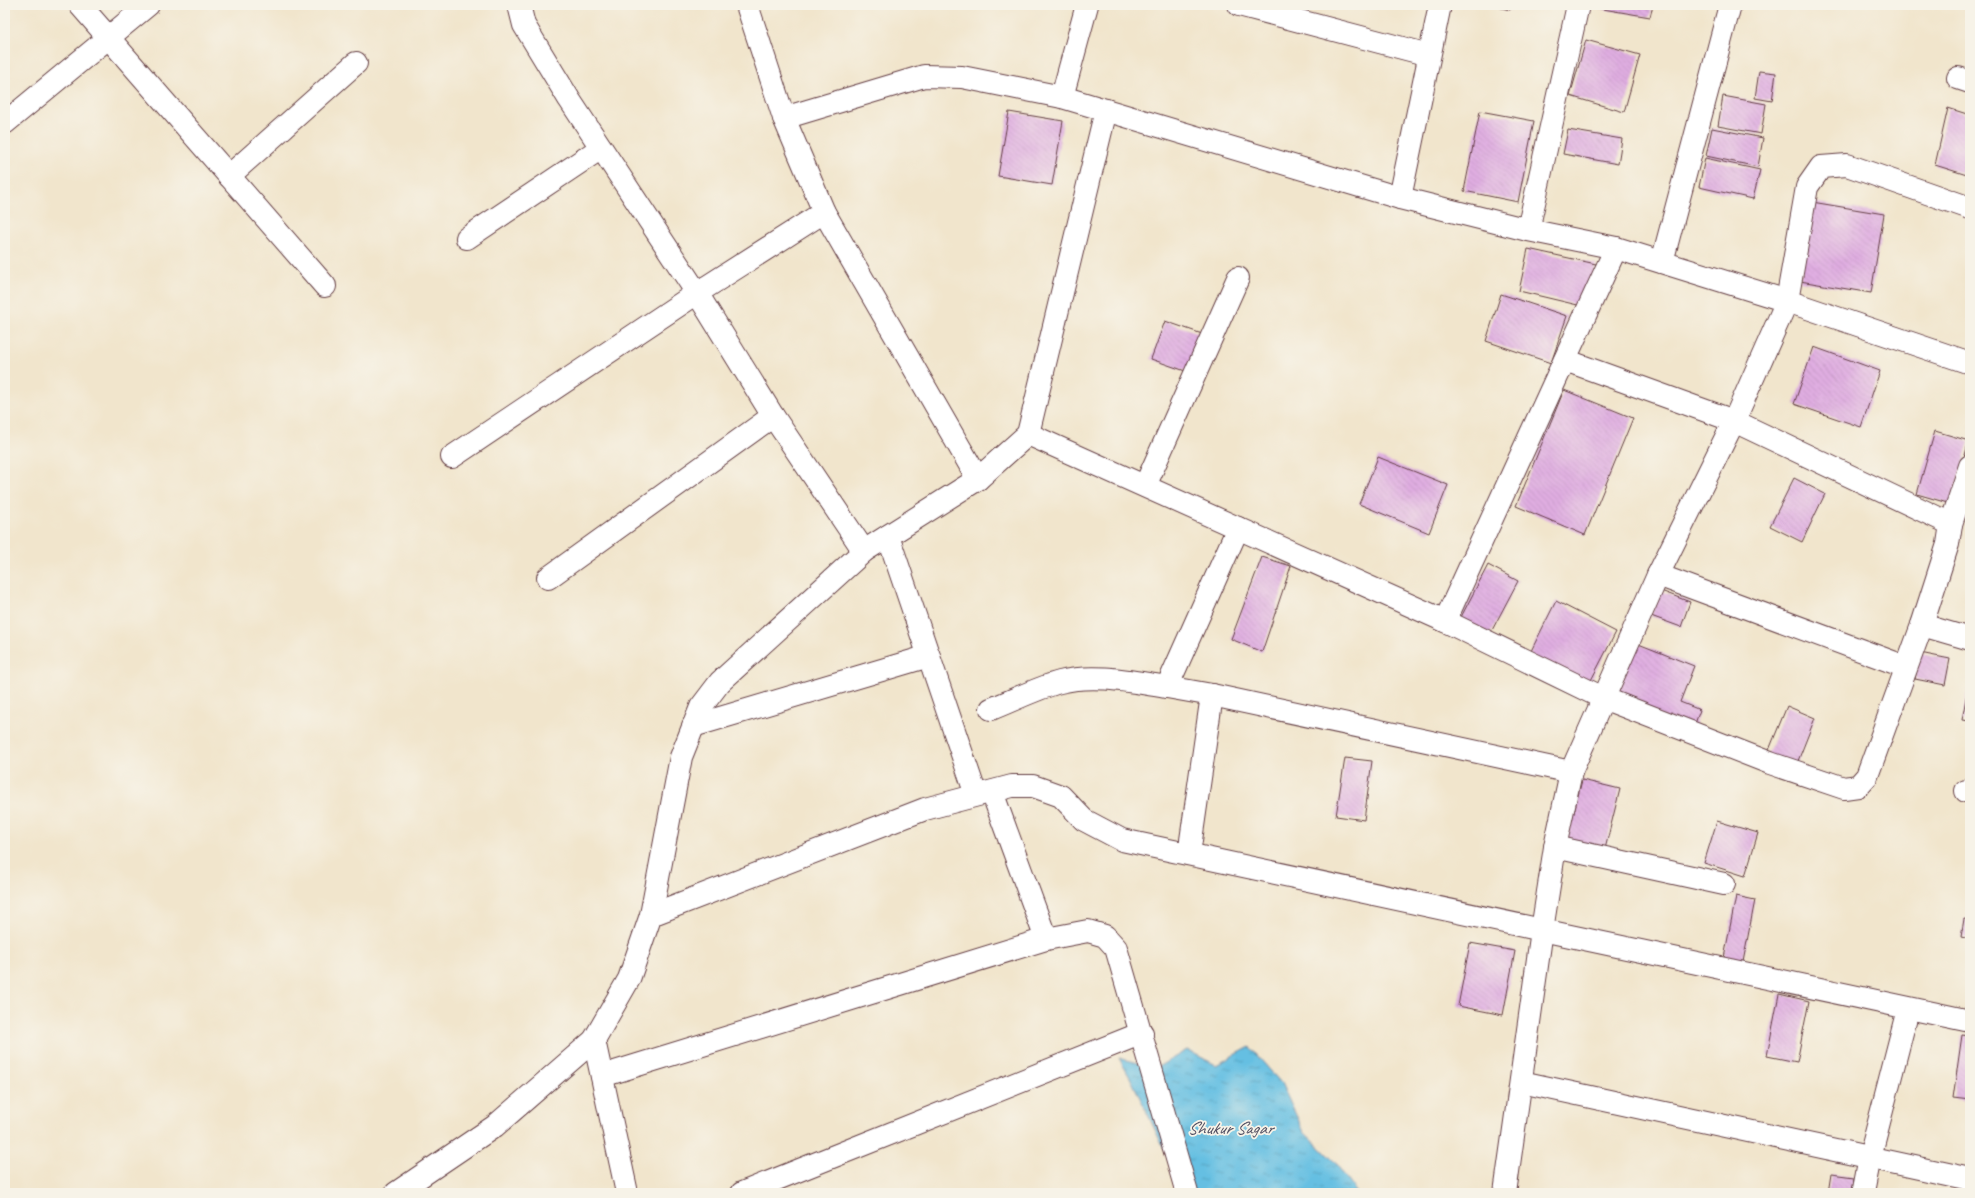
<svg xmlns="http://www.w3.org/2000/svg" width="1975" height="1198" viewBox="0 0 1975 1198" font-family="Caveat,sans-serif">
	<style>
		.water { fill: url(#water-ripples); stroke: #586f86 }
		.building { fill: url(#building-back-hatch) }
		.lines { fill: none; stroke-linecap: round; stroke-linejoin: round }
		.minor-casing { stroke: #633d43; stroke-width: 24 }
		.minor { stroke: #fff; stroke-width: 22 }
		.labels { text-anchor: middle; stroke-width: 3.5; stroke-linejoin: round; paint-order: stroke }
		.water-label { font-size: 18px; font-style: italic; fill: #524f62; stroke: #f7f3e8 }
	</style>
	<defs>
		<pattern id="water-ripples" width="26" height="14" patternUnits="userSpaceOnUse"><rect width="26" height="14" fill="#65bfe2"/><path d="M2 4q2-2 4 0t4 0M15 11q2-2 4 0t4 0" fill="none" stroke="#559bb7"/></pattern>
		<pattern id="building-back-hatch" width="6" height="6" patternUnits="userSpaceOnUse"><rect width="6" height="6" fill="#dfade1"/><path d="M-1 5l2 2M0 0l6 6M5-1l2 2" fill="none" stroke="#c194c1"/></pattern>
	</defs>
	<rect width="100%" height="100%" fill="#f7f3e8"/>
	<filter id="ink" filterUnits="userSpaceOnUse"><feTurbulence type="fractalNoise" baseFrequency=".025" numOctaves="2"/><feDisplacementMap in="SourceGraphic" scale="8" xChannelSelector="R" yChannelSelector="G"/><feConvolveMatrix kernelMatrix="1 2 1 2 8 2 1 2 1" color-interpolation-filters="sRGB"/></filter>
	<filter id="wash" filterUnits="userSpaceOnUse"><feTurbulence type="fractalNoise" baseFrequency=".012" numOctaves="4" result="noise"/><feDisplacementMap in="SourceGraphic" scale="16" xChannelSelector="R" yChannelSelector="G"/><feGaussianBlur stdDeviation="0.9" result="paint"/><feColorMatrix in="noise" values="0 0 0 0 0 0 0 0 0 0 0 0 0 0 0 0 0 1.4 0 .05"/><feComposite in="paint" operator="in"/></filter>
	<g filter="url(#wash)">
		<rect width="100%" height="100%" fill="#f1e5cc"/>
		<!-- water -->
		<path class="water" d="M1250 1047 1281 1083 1304 1132 1334 1161 1357 1193H1185L1132 1081 1119 1058 1156 1068 1187 1050 1216 1065Z"/>
		<g id="blocks">
			<!-- building -->
			<g class="building">
				<path d="M1490 5H1511L1510 10Z"/>
				<path d="M1598 5H1653L1650 17 1597 8Z"/>
				<path d="M1586 40 1640 55 1624 112 1570 96Z"/>
				<path d="M1759 71 1776 73 1772 101 1755 98Z"/>
				<path d="M1723 96 1766 104 1761 134 1718 126Z"/>
				<path d="M1948 108 1970 115V176L1935 165Z"/>
				<path d="M1480 111 1534 121 1518 202 1464 191Z"/>
				<path d="M1009 112 1063 121 1052 185 998 176Z"/>
				<path d="M1712 128 1763 138 1758 167 1706 156Z"/>
				<path d="M1568 130 1622 139 1618 164 1563 154Z"/>
				<path d="M1705 158 1760 170 1753 199 1699 187Z"/>
				<path d="M1812 202 1884 214 1871 293 1800 281Z"/>
				<path d="M1528 249 1596 264 1586 307 1519 291Z"/>
				<path d="M1501 294 1567 316 1551 363 1486 341Z"/>
				<path d="M1165 321 1205 335 1191 373 1151 359Z"/>
				<path d="M1814 347 1880 371 1861 427 1794 404Z"/>
				<path d="M1564 390 1633 418 1585 535 1516 506Z"/>
				<path d="M1935 431 1969 441 1951 504 1917 494Z"/>
				<path d="M1378 457 1448 485 1429 533 1359 504Z"/>
				<path d="M1794 478 1825 494 1802 542 1770 526Z"/>
				<path d="M1262 557 1291 566 1262 652 1231 639Z"/>
				<path d="M1488 565 1518 581 1490 634 1460 619Z"/>
				<path d="M1661 591 1690 602 1681 627 1651 616Z"/>
				<path d="M1556 601 1616 632 1588 686 1529 655Z"/>
				<path d="M1636 643 1694 666 1680 702 1700 710 1693 729 1615 699Z"/>
				<path d="M1920 653 1950 659 1945 685 1915 679Z"/>
				<path d="M1969 682H1970V721L1962 720Z"/>
				<path d="M1787 706 1815 718 1796 766 1767 755Z"/>
				<path d="M1345 758 1372 761 1364 820 1336 816Z"/>
				<path d="M1582 780 1620 789 1605 849 1567 840Z"/>
				<path d="M1717 821 1758 833 1745 876 1704 863Z"/>
				<path d="M1736 896 1755 900 1743 962 1724 958Z"/>
				<path d="M1964 919 1970 920V939L1961 937Z"/>
				<path d="M1470 943 1515 951 1503 1015 1458 1006Z"/>
				<path d="M1779 994 1809 1001 1797 1062 1767 1056Z"/>
				<path d="M1962 1035 1970 1036V1100L1953 1098Z"/>
				<path d="M1831 1174 1854 1177 1852 1193H1828Z"/>
			</g>
		</g>
	</g>
	<g filter="url(#ink)">
		<use href="#blocks" fill-opacity="0" stroke="#633d43" stroke-width="1"/>
		<g class="lines">
			<!-- minor casing -->
			<g class="minor-casing">
				<g id="minor">
					<path d="M80 5 325 286"/>
					<path d="M519 5 524 25 569 99 697 293 773 416 864 551"/>
					<path d="M747 5 784 118 824 212 978 479"/>
					<path d="M1239 5 1429 55"/>
					<path d="M1958 78 1970 82"/>
					<path d="M1062 97 1087 5"/>
					<path d="M784 118 924 76 962 77 1062 97 1400 198 1528 230 1616 248 1787 301 1970 363"/>
					<path d="M5 123 148 5"/>
					<path d="M229 176 356 63"/>
					<path d="M1400 198 1440 5"/>
					<path d="M1970 208 1847 165 1821 167 1807 187 1787 301 1734 421 1658 575 1571 772 1555 847 1542 930 1970 1021"/>
					<path d="M1528 230 1578 5"/>
					<path d="M467 238 601 148"/>
					<path d="M1662 262 1730 5"/>
					<path d="M1565 360 1734 421 1951 524 1948 544 1922 625"/>
					<path d="M1028 434 1106 110"/>
					<path d="M452 457 697 293 824 212"/>
					<path d="M1145 486 1238 278"/>
					<path d="M1951 524 1970 466"/>
					<path d="M1238 528 1167 687 1212 695 1571 772"/>
					<path d="M888 536 976 795"/>
					<path d="M1658 575 1906 667"/>
					<path d="M548 578 773 416"/>
					<path d="M1445 621 1616 248"/>
					<path d="M991 709C1014 700 1037 688 1060 682 1095 673 1133 682 1167 687"/>
					<path d="M693 726 929 656"/>
					<path d="M1966 791 1970 792"/>
					<path d="M992 792 1046 939 1088 931 1105 936 1116 948 1187 1193"/>
					<path d="M1555 847 1724 884"/>
					<path d="M1189 854 1212 695"/>
					<path d="M651 915 925 809 1012 786H1033L1061 796 1084 820 1122 840 1542 930 1505 1193"/>
					<path d="M594 1040 627 1193"/>
					<path d="M602 1076 1046 939"/>
					<path d="M1521 1082 1970 1179"/>
					<path d="M396 1193 495 1126 594 1040 629 979 651 915 681 757 701 707 720 682 864 551 978 479 1028 434 1445 621 1603 698 1770 763 1844 788 1858 786 1867 776 1922 625 1970 639"/>
					<path d="M742 1193 1142 1033"/>
					<path d="M1863 1193 1870 1157 1908 1009"/>
				</g>
			</g>
			<!-- minor -->
			<use href="#minor" class="minor"/>
		</g>
	</g>
	<g class="labels">
		<!-- water labels -->
		<g class="water-label">
			<text x="1230" y="1134">Shukur Sagar</text>
		</g>
	</g>
	<!-- margin -->
	<rect width="1975" height="1198" fill="none" stroke="#f7f3e8" stroke-width="20"/>
</svg>
